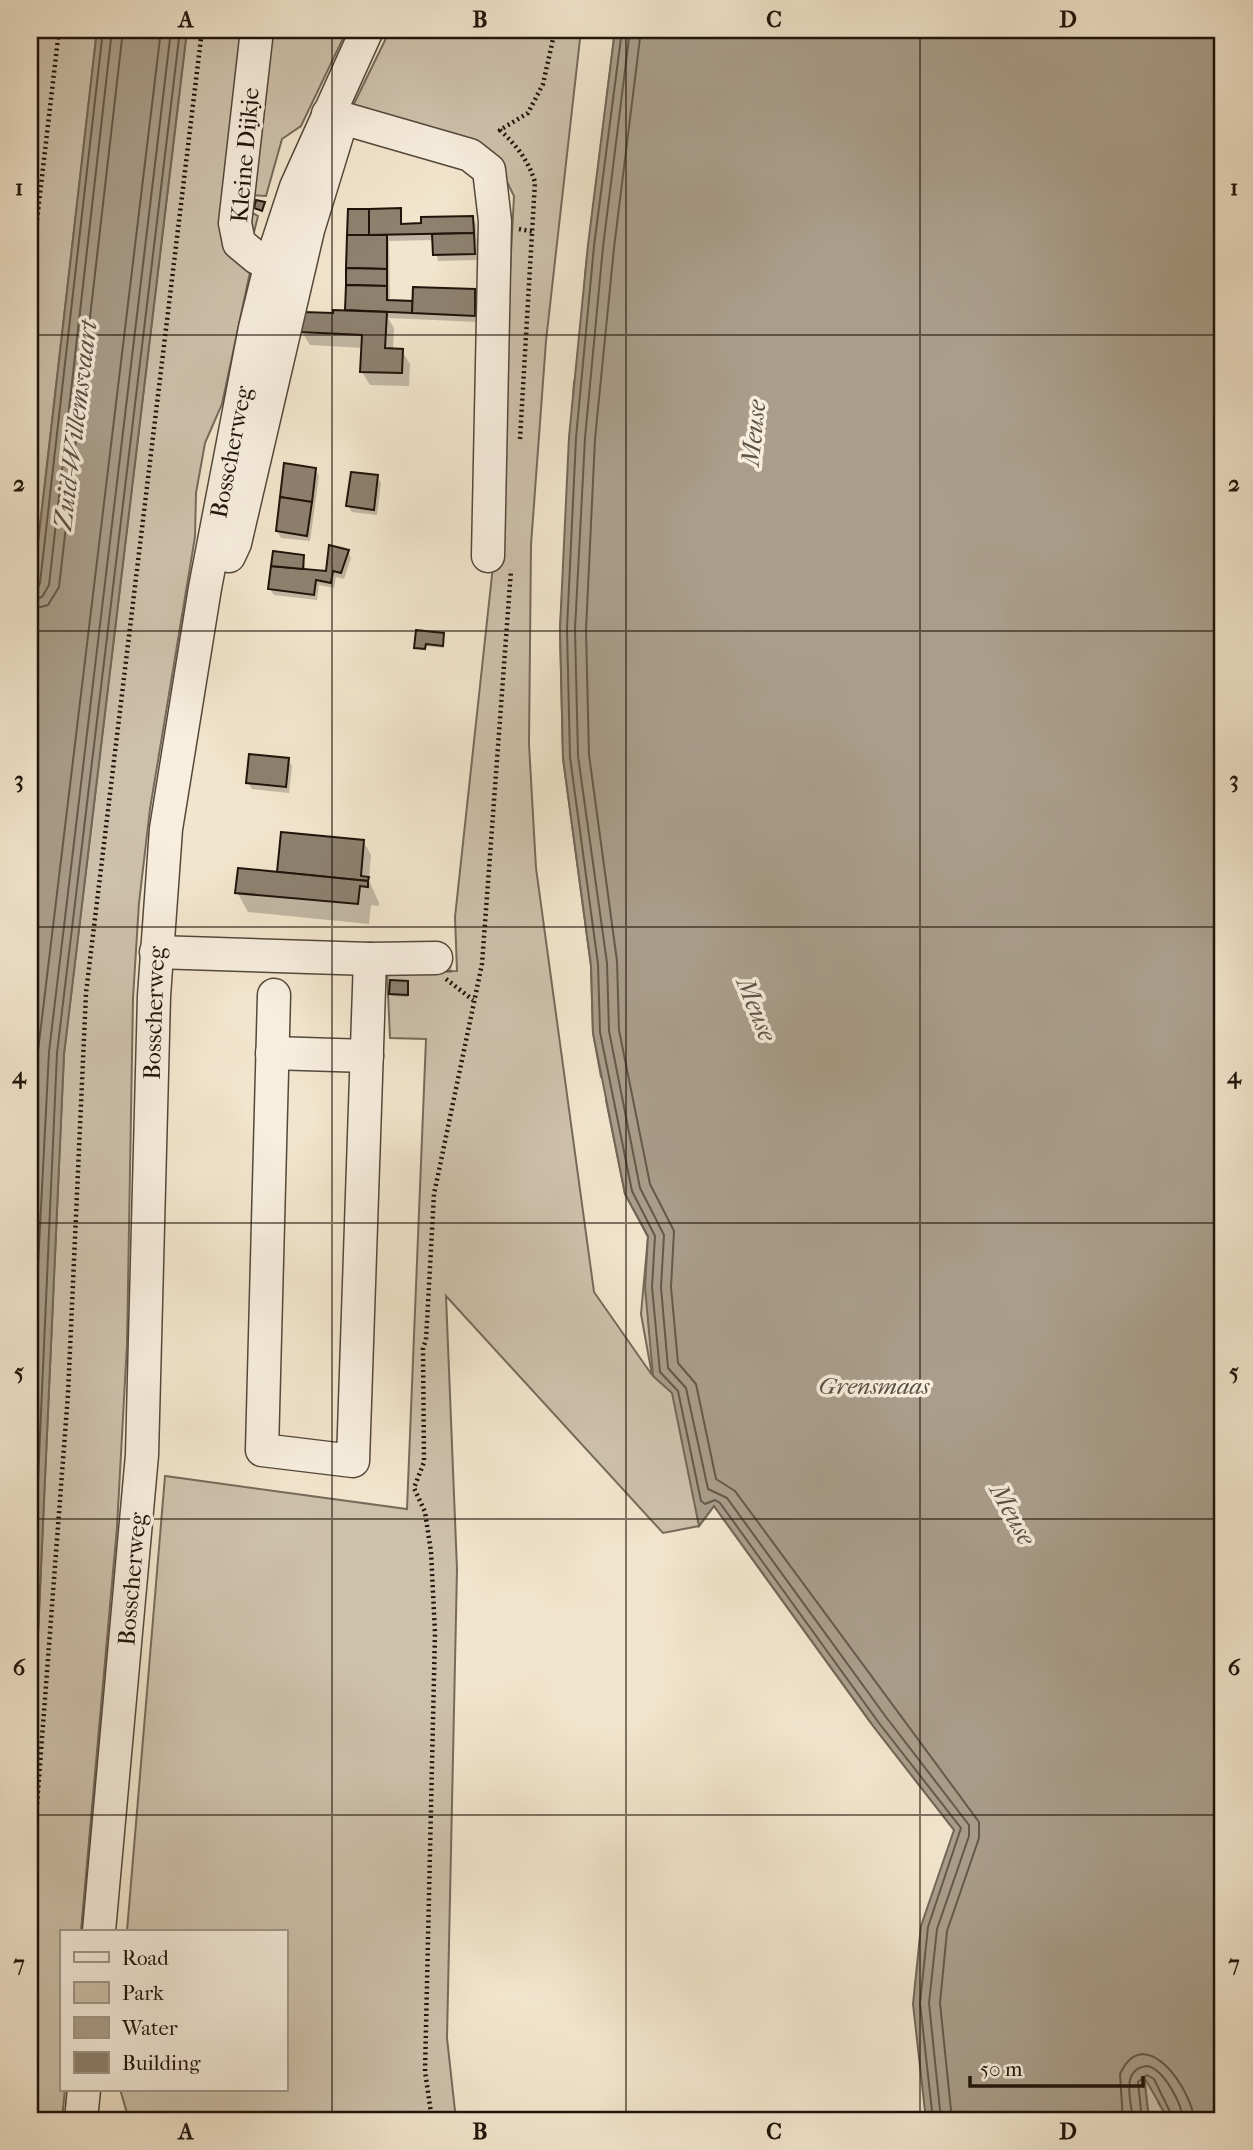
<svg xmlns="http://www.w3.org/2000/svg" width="1253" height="2150" viewBox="0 0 1253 2150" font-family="'IM FELL French Canon',serif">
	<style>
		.green { fill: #cec1ac; stroke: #766a5b; stroke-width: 2 }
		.water { fill: #aa9e8b; stroke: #726757; stroke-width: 2 }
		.shadow { fill: #0003 }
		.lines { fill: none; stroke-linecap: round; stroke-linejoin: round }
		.shore { stroke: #64594a; stroke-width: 2 }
		.building { fill: #8d816f; stroke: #1f140a; stroke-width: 2 }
		.minor-casing { stroke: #54483b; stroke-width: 35 }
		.path { stroke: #1f140a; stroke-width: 4.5; stroke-dasharray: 2 3.5; stroke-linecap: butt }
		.minor { stroke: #f7eede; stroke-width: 32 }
		.grid { fill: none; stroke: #1f140a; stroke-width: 2; stroke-opacity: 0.55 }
		.labels { text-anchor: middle; stroke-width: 7; stroke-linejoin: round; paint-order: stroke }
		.street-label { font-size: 24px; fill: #1f140a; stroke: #f7eede }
		.park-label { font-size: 24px; font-style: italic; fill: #5c5143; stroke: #f7eede }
		.water-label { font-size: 26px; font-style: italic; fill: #5e5244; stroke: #f7eede }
		.neatline { fill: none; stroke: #1f140a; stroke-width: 2.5 }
		.grid-label { font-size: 23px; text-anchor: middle; font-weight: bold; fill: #1f140a }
	</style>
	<rect width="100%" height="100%" fill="#f2e5cd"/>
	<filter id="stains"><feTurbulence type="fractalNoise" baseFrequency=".00286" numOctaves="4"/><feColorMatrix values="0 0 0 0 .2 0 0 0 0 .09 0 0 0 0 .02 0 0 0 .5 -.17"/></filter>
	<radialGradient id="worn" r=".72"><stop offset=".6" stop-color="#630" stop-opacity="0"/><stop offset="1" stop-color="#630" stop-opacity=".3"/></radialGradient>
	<!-- green -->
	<g class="green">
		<path d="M30 30H97L30 613Z"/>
		<path d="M187 30H254L229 218 252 263 222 404 205 443 196 493 195 537 150 809 139 903 133 998 127 1344 117 1527 81 1931H61V2089H65L62 2120H30V1739L37 1657 64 1054Z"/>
		<path d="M262 30H347L301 126 282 139 266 196 252 195 249 211 258 216 250 248 239 214Z"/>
		<path d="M390 30H581L546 341 531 545 529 744 536 868 594 1292 652 1375 641 1314 648 1237 625 1194 606 1100 611 1099 607 1078 601 1077 593 1033 591 966 563 758 560 630 574 382H577L586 266 615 30 1223 2120 1159 2104 1169 2120H1149L1144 2074 870 1722 714 1506 699 1526 663 1533 446 1296 457 1569 447 2038 456 2120H129L120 2089H285V1931H127L165 1476 407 1509 426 1039 390 1038 387 972 457 971 455 917 496 538 514 196 495 158 350 112Z"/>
	</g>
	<!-- water -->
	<g class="water">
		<path d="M97 30H187L64 1054 37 1657 30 1739V613Z"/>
		<path d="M615 30H1223V2120H1169L1144 2077 1149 2120H926L913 2004 921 1926 954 1830 874 1727 714 1506 699 1526 672 1393 653 1376 645 1287 648 1236 625 1194 593 1033 591 965 563 758 560 629 569 437 588 245Z"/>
	</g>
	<!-- shadow -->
	<g class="shadow">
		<path d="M400 210 403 226 472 217 476 224 478 260 438 261 434 240 389 241 390 302H414L474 290 478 297V322L388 318 394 328 393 350 402 351 410 364 409 386 370 385 362 372 363 348 310 345 302 332 350 314 349 211Z"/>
		<path d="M315 469 319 476 310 541 281 538 277 531Z"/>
		<path d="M377 477 381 483 377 515 352 512 348 506Z"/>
		<path d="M348 551 351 558 344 579 336 577 334 588 319 585 317 600 274 595 270 589 303 556 306 570 327 573Z"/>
		<path d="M443 634 444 648 426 646V651L416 647Z"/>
		<path d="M288 760 292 766 289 793 252 789 248 783Z"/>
		<path d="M363 841 371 855 369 880 379 903V906L371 905 369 924 248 912 237 892Z"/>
		<path d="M440 952 451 953 452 973H442Z"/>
		<path d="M407 983 408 997 393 996 391 993Z"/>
	</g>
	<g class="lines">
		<!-- shore -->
		<g class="shore">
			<path d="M622 30 594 246 576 438 567 629 570 757 598 964 600 1032 632 1191 655 1236 652 1287 660 1372 678 1391 701 1501 705 1504 715 1500 720 1503 879 1723 961 1828 928 1927 920 2003 933 2120"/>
			<path d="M630 30 603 247 585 438 575 629 578 756 607 963 609 1031 640 1188 664 1235 661 1287 668 1368 686 1388 708 1489 727 1498 886 1717 969 1825V1836L937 1929 929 2003 941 2120"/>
			<path d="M641 30 614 248 595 439 586 630 589 755 617 961 619 1030 650 1184 674 1231 671 1287 678 1363 696 1384 716 1479 735 1491 979 1822V1838L947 1931 940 2003 952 2120"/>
			<path d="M30 591 37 590 40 583 103 30"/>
			<path d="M30 600 42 597 49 585 112 30"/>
			<path d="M30 610 48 605 59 587 123 30"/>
			<path d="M30 1200 38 1051 161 30"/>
			<path d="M30 1422 49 1052 171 30"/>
			<path d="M30 1660 57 1053 180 30"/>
			<path d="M1123 2120 1120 2074C1145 2020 1192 2090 1194 2120"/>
			<path d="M1133 2120C1131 2101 1120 2069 1147 2066 1164 2069 1182 2104 1183 2120"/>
			<path d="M1142 2120 1138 2082 1147 2075 1154 2079 1174 2120"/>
		</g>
	</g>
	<!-- building -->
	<g class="building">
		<path d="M256 200 265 202 262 211 254 208Z"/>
		<path d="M401 208V224L421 223V217L473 216 474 233 369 235V209Z"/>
		<path d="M348 209H369V235H347Z"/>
		<path d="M474 233 475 254 433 255 432 234Z"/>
		<path d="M347 235H387V269L346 268Z"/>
		<path d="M346 268 387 269V286L346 285Z"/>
		<path d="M346 285 387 286V300L413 301 412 313 345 310Z"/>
		<path d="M413 287 475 289V316L412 313Z"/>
		<path d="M333 310 387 312 385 348 403 349 402 373 360 372 362 335 300 332 303 312 333 313Z"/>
		<path d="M284 463 316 468 312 502 280 497Z"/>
		<path d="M351 472 378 475 374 510 346 506Z"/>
		<path d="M280 497 312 502 307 536 276 531Z"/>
		<path d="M329 545 349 550 341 573 333 571 331 583 316 580 314 595 268 589 271 566 326 571Z"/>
		<path d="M273 551 304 555 303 569 271 566Z"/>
		<path d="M416 630 444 633 443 646 426 644 425 649 414 648Z"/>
		<path d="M249 754 289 758 286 787 246 783Z"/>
		<path d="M281 832 364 840 361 876 369 877 368 881 277 872Z"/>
		<path d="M238 868 368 881V887L360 886 358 904 235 893Z"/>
		<path d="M390 980 408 981V995L389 994Z"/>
	</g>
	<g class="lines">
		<!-- minor casing -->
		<g class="minor-casing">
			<g id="minor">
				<path d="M257 30 235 223 239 243 257 258 271 263"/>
				<path d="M328 114 470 155 489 170 495 221 488 556"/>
				<path d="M229 556 235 543 308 230 338 132"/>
				<path d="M156 952 370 959 436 958"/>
				<path d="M274 995 262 1450 353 1461 370 959"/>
				<path d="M272 1053 367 1056"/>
				<path d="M99 1931 142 1455 154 996 166 829 205 588 255 328 271 263 296 187 367 30"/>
				<path d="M81 2120 84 2089"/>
			</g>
		</g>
		<!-- path -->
		<g class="path">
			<path d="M519 229 535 232"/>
			<path d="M30 280 59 30"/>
			<path d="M520 439 535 182C528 160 517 146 500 130L528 113 543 84 555 30"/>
			<path d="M446 979 473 1000"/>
			<path d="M30 1897 68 1394 86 993 202 30"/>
			<path d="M432 2120 425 2071 435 1633 431 1552 425 1512 414 1488 424 1462 423 1348 426 1340 434 1194 482 964 511 570"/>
		</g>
		<!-- minor -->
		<use href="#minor" class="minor"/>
	</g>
	<!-- grid -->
	<path class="grid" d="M332 30V2120M626 30V2120M920 30V2120M30 335H1223M30 631H1223M30 927H1223M30 1223H1223M30 1519H1223M30 1815H1223"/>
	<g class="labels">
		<!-- street labels -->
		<g class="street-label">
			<text transform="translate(245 155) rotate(-85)" y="8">Kleine Dijkje</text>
			<text transform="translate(231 452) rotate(-79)" y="8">Bosscherweg</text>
			<text transform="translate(154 1013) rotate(-88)" y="8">Bosscherweg</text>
			<text transform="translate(132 1579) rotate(-85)" y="8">Bosscherweg</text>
		</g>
		<!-- park labels -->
		<g class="park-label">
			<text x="874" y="1394">Grensmaas</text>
		</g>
		<!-- water labels -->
		<g class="water-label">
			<text transform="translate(75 425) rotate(-83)" y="9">Zuid-Willemsvaart</text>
			<text transform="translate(753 433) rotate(-84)" y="9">Meuse</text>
			<text transform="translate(757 1009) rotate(68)" y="9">Meuse</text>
			<text transform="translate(1013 1514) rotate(61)" y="9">Meuse</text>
		</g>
	</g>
	<!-- margin -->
	<rect width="1253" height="2150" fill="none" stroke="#f2e5cd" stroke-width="77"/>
	<!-- legend -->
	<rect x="60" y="1930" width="228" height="161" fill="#f7eede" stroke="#a19789" stroke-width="2"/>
	<rect x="74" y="1952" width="35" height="10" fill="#f7eede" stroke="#a19789" stroke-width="2"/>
	<text x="122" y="1965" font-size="21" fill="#1f140a">Road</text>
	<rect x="74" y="1982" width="35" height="21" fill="#cec1ac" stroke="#a19789" stroke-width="2"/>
	<text x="122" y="2000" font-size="21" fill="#1f140a">Park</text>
	<rect x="74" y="2017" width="35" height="21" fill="#aa9e8b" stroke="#a19789" stroke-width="2"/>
	<text x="122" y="2035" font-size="21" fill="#1f140a">Water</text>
	<rect x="74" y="2052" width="35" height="21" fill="#8d816f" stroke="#a19789" stroke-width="2"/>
	<text x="122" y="2070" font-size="21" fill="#1f140a">Building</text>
	<!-- scale -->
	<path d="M970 2076v10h173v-10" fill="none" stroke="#1f140a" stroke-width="3.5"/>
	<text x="980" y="2076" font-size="21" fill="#1f140a" stroke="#f7eede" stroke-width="5" paint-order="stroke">50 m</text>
	<rect x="38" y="38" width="1176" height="2074" class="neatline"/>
	<g class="grid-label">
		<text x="186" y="27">A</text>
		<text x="480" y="27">B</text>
		<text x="774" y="27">C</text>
		<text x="1068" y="27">D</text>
		<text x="19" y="195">1</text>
		<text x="1234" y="195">1</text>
		<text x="19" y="491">2</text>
		<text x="1234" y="491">2</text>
		<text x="19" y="787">3</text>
		<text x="1234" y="787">3</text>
		<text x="19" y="1083">4</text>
		<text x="1234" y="1083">4</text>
		<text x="19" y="1379">5</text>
		<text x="1234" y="1379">5</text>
		<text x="19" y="1675">6</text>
		<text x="1234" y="1675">6</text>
		<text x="19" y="1971">7</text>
		<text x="1234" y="1971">7</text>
		<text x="186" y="2139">A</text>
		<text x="480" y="2139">B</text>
		<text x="774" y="2139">C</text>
		<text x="1068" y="2139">D</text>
	</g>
	<rect width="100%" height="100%" filter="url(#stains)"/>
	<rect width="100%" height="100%" fill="url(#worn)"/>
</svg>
